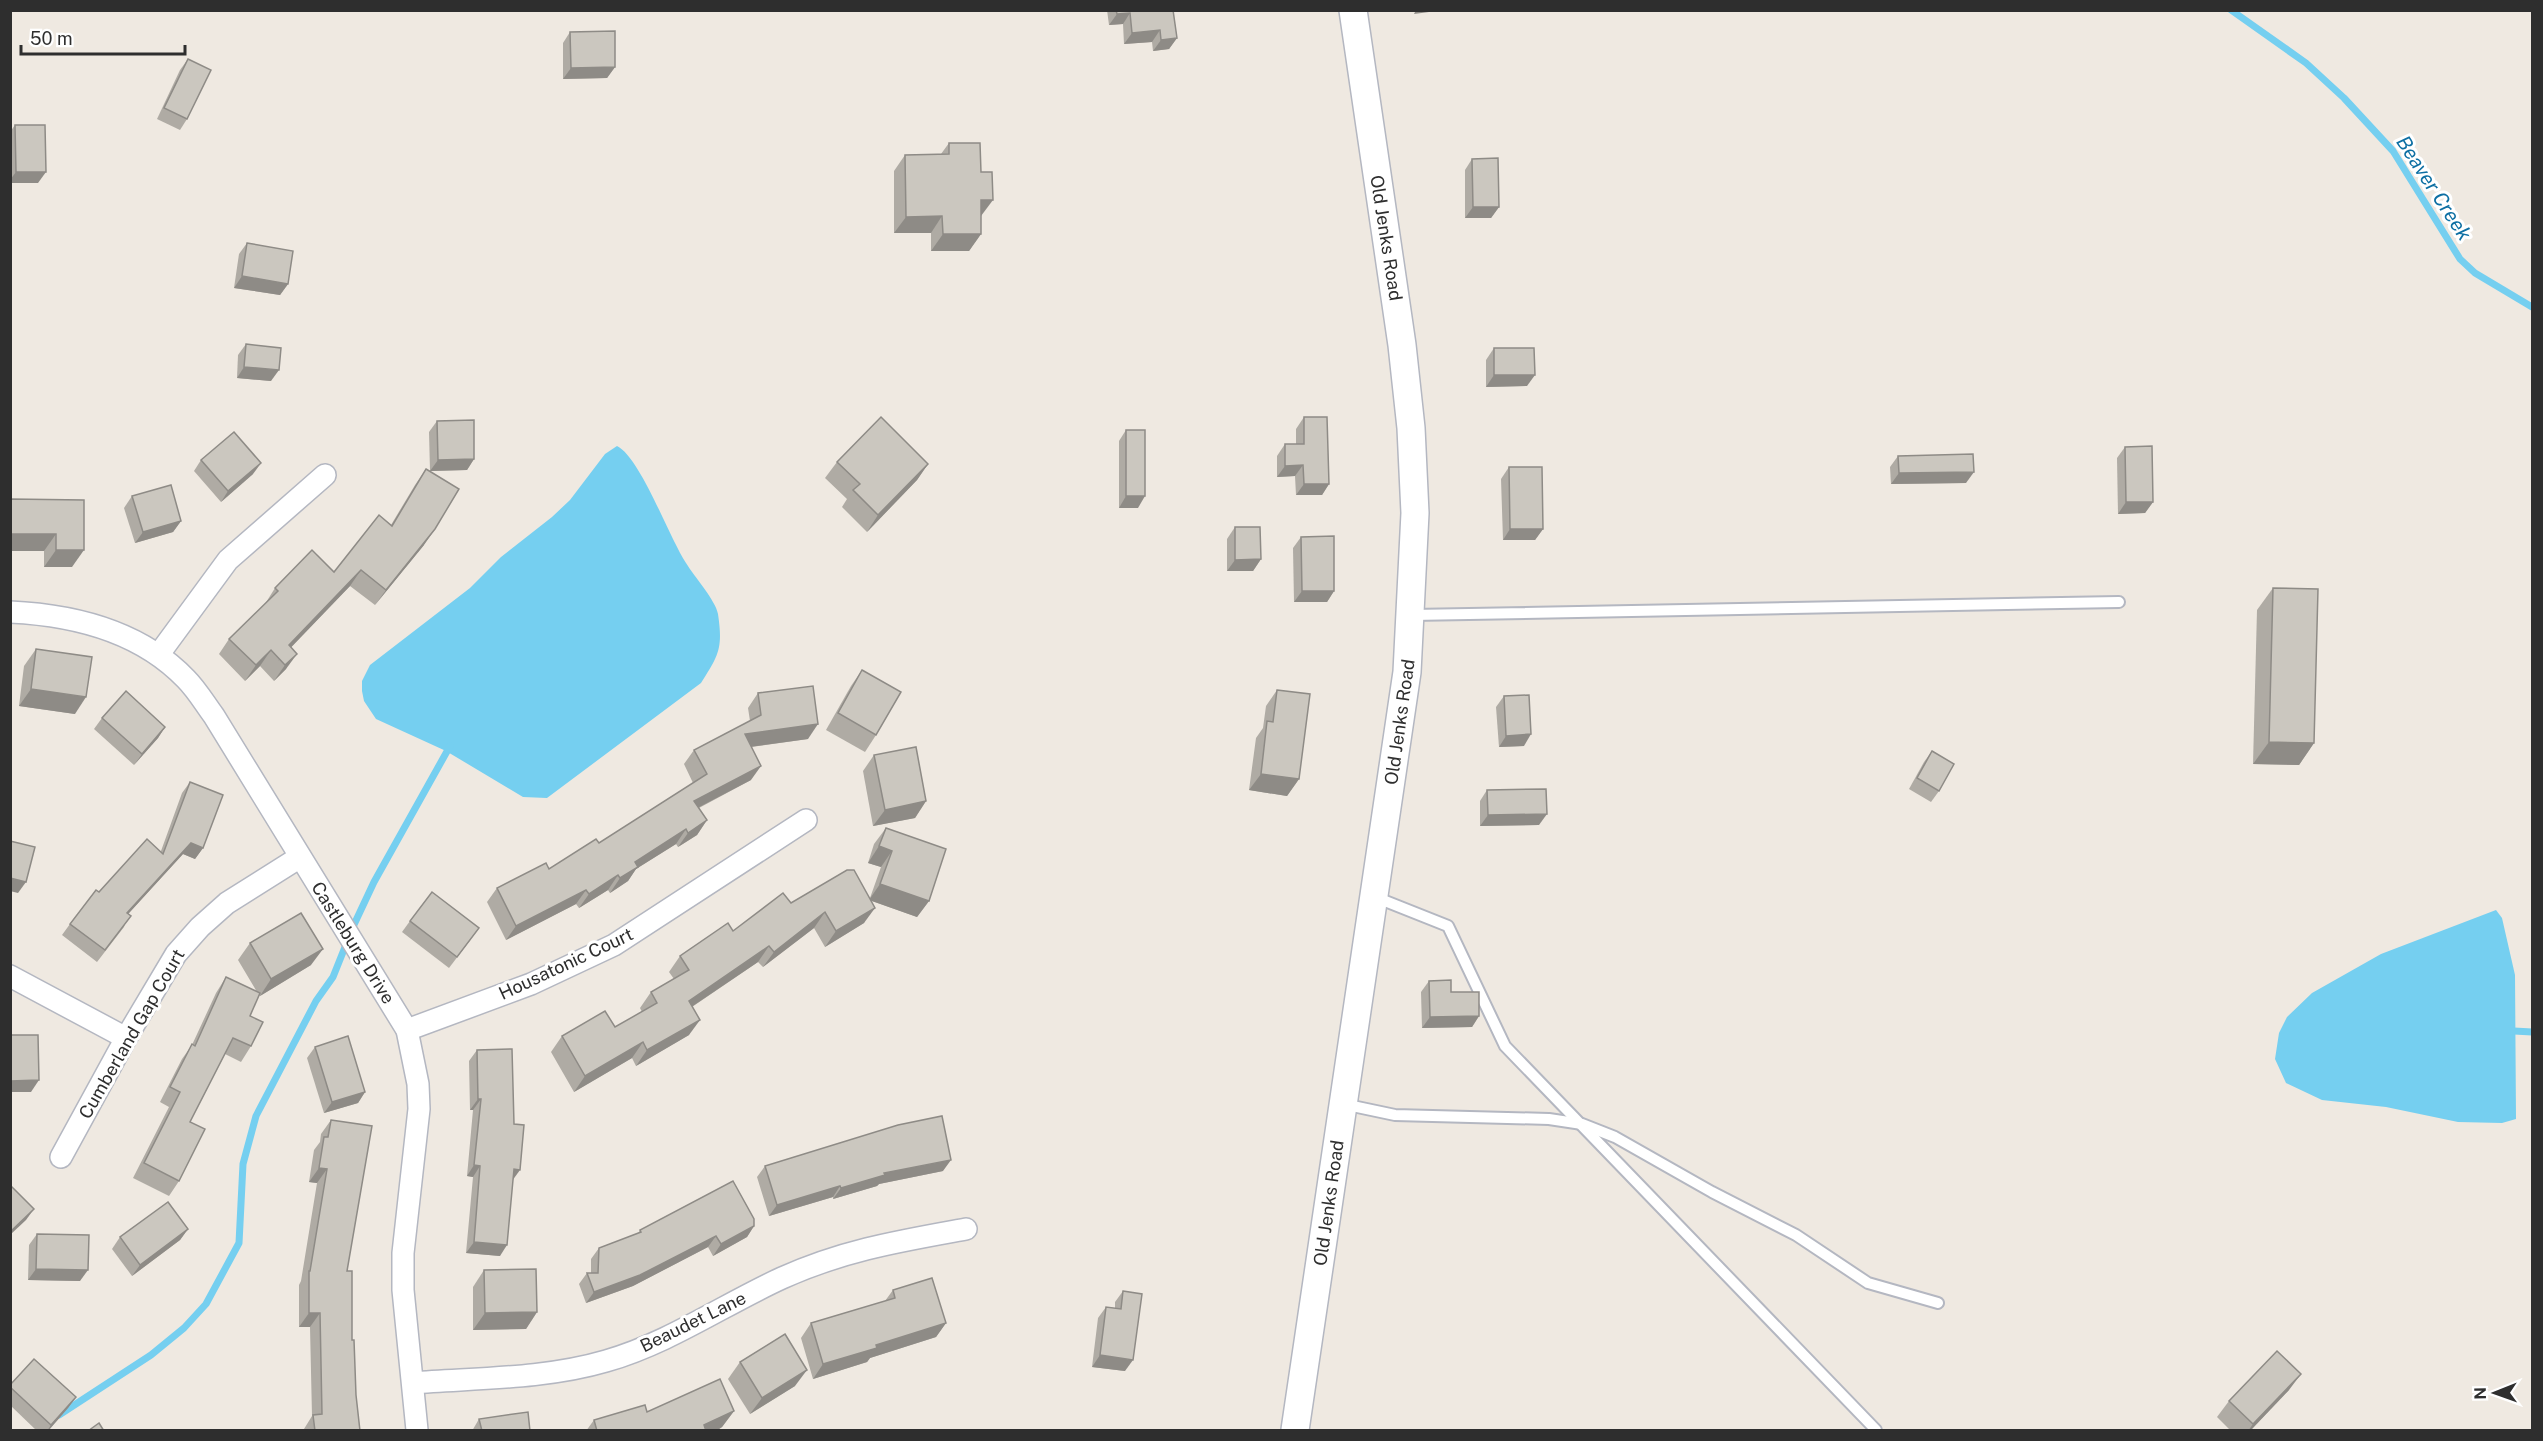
<svg xmlns="http://www.w3.org/2000/svg" width="2543" height="1441" viewBox="0 0 2543 1441" font-family="'Public Sans',sans-serif">
	<style>
		.water { fill: #75cff0 }
		.lines { fill: none; stroke-linecap: round; stroke-linejoin: round }
		.stream { stroke: #75cff0; stroke-width: 7 }
		.service-casing { stroke: #b4b7c1; stroke-width: 14 }
		.minor-casing { stroke: #b4b7c1; stroke-width: 24 }
		.tertiary-casing { stroke: #b4b7c1; stroke-width: 30 }
		.service { stroke: #fff; stroke-width: 10 }
		.minor { stroke: #fff; stroke-width: 21 }
		.tertiary { stroke: #fff; stroke-width: 27 }
		.wall { fill: #afaba4 }
		.shaded-wall { fill: #8e8b86 }
		.building { fill: #cbc7bf; stroke: #8e8b86; stroke-width: 1.5 }
		.labels { text-anchor: middle; stroke-width: 6; stroke-linejoin: round; paint-order: stroke }
		.street-label { font-size: 18px; fill: #2e2e2e; stroke: #fff }
		.water-label { font-size: 20px; font-style: italic; fill: #0d6fa3; stroke: #fff }
	</style>
	<rect width="100%" height="100%" fill="#efe9e1"/>
	<!-- water -->
	<g class="water">
		<path d="M617 446C640 457 669 537 686 563 694 576 716 601 718 614 723 648 719 655 701 683L547 798 523 797 446 751 376 719 364 701 362 691V681L370 665 470 588 501 557 552 517 570 500 605 454Z"/>
		<path d="M2496 910 2502 918 2515 975 2516 1119 2502 1123 2458 1122 2386 1107 2322 1100 2286 1083 2275 1059 2279 1033 2287 1017 2312 993 2381 954Z"/>
	</g>
	<g class="lines">
		<!-- stream -->
		<g class="stream">
			<path d="M2231 10 2306 63 2344 98 2393 151 2460 259 2475 273 2532 307"/>
			<path d="M351 931 374 882 450 746"/>
			<path d="M2514 1031 2532 1032"/>
			<path d="M59 1415 151 1355 184 1328 206 1304 239 1243 243 1164 256 1116 316 1001 333 977 347 942"/>
		</g>
		<!-- service casing -->
		<g class="service-casing">
			<g id="service">
				<path d="M1412 615 2119 602"/>
				<path d="M1375 897 1448 926 1505 1046 1876 1430"/>
				<path d="M1343 1104 1395 1115 1549 1119 1582 1124 1615 1137 1712 1192 1796 1235 1868 1283 1938 1303"/>
			</g>
		</g>
		<!-- minor casing -->
		<g class="minor-casing">
			<g id="minor">
				<path d="M10 612C75 615 140 631 186 679 197 690 205 704 214 716L407 1030 418 1084 419 1109 403 1253V1290L417 1430"/>
				<path d="M159 654 228 560 325 475"/>
				<path d="M10 976 126 1038"/>
				<path d="M407 1030 531 984 614 945 806 820"/>
				<path d="M61 1157 126 1038 176 954 200 927 227 903 300 857"/>
				<path d="M413 1383C476 1378 545 1379 606 1361 669 1343 723 1305 782 1278 844 1250 900 1241 966 1229"/>
			</g>
		</g>
		<!-- tertiary casing -->
		<g class="tertiary-casing">
			<path id="tertiary" d="M1295 1430 1407 672 1415 513 1411 428 1402 345 1353 10"/>
		</g>
		<!-- service -->
		<use href="#service" class="service"/>
		<!-- minor -->
		<use href="#minor" class="minor"/>
		<!-- tertiary -->
		<use href="#tertiary" class="tertiary"/>
	</g>
	<!-- wall -->
	<g class="wall">
		<path d="M1107 10H1173L1177 38 1169 49 1153 51 1152 42 1124 44 1123 24 1109 25Z"/>
		<path d="M570 32 615 67 607 78 563 79V43Z"/>
		<path d="M188 59 187 119 180 130 157 119 180 70Z"/>
		<path d="M15 125 38 183H10V132Z"/>
		<path d="M949 143 981 216V234L969 251H931V233H894V171L905 155 941 154Z"/>
		<path d="M1472 159 1499 207 1491 218H1465V170Z"/>
		<path d="M247 243 288 284 280 295 234 288 239 254Z"/>
		<path d="M246 344 271 381 237 378 238 355Z"/>
		<path d="M1494 348 1527 386 1486 387V360Z"/>
		<path d="M1304 417 1329 484 1322 495H1296L1295 476 1277 477V456L1285 444H1296V429Z"/>
		<path d="M437 421 474 459 467 470 430 471 429 432Z"/>
		<path d="M1126 430 1138 508H1119V441Z"/>
		<path d="M2125 447 2153 502 2145 513 2118 514 2117 458Z"/>
		<path d="M1898 456 1966 483 1891 484 1890 467Z"/>
		<path d="M201 460 253 474 221 502 194 471Z"/>
		<path d="M837 462 928 464 917 480 867 532 842 507 847 499 825 478Z"/>
		<path d="M1509 467 1543 529 1535 540H1503L1501 479Z"/>
		<path d="M426 469 424 545 375 605 350 586 291 647 286 669 274 681 260 666 245 681 219 654 229 639 265 604 275 588 334 572 391 525 415 485Z"/>
		<path d="M132 496 181 521 173 532 135 543 124 508Z"/>
		<path d="M84 500 72 567H44V551H10Z"/>
		<path d="M1235 527 1261 559 1253 571H1227V539Z"/>
		<path d="M1301 537 1334 591 1327 602H1294L1293 548Z"/>
		<path d="M2273 588 2314 743 2299 765 2253 764 2257 610Z"/>
		<path d="M36 649 75 714 19 706 24 666Z"/>
		<path d="M862 670 876 735 865 752 826 730 851 686Z"/>
		<path d="M1277 690 1299 779 1287 796 1249 790 1256 738 1263 728 1266 706Z"/>
		<path d="M758 693 808 739 751 747V780L699 808 707 820 697 835 678 847 676 844 636 869 628 881 610 893 608 890 579 908 576 904 506 940 487 902 497 888 549 869 599 843 693 783 684 764 694 750 750 721 748 708Z"/>
		<path d="M1504 696 1524 746 1499 747 1496 707Z"/>
		<path d="M102 718 165 727 158 738 134 765 94 729Z"/>
		<path d="M1932 751 1939 791 1931 802 1909 789 1924 762Z"/>
		<path d="M874 755 926 801 915 818 873 826 863 771Z"/>
		<path d="M190 782 203 848 195 859 183 854 128 914 124 927 97 962 62 935 70 924 99 892 161 851 182 793Z"/>
		<path d="M1487 790 1539 825 1480 826V801Z"/>
		<path d="M886 828 929 901 917 917 872 901 864 923 825 947 814 928 763 967 758 962 692 1007 689 1035 636 1066 632 1058 574 1092 551 1052 562 1036 615 1027 642 1012 640 1008 651 992 674 979 669 972 680 956 791 903 870 898 881 867 868 863 874 844Z"/>
		<path d="M410 921 471 939 449 968 402 932Z"/>
		<path d="M250 943 311 965 260 996 259 995 250 1016 251 1046 241 1062 225 1054 190 1122 179 1181 169 1196 133 1178 169 1107 160 1102 182 1059 192 1045 216 993 226 977 257 992 238 960Z"/>
		<path d="M1429 981 1451 992 1479 1016 1472 1027 1422 1028 1421 992Z"/>
		<path d="M315 1047 365 1092 358 1103 324 1113 307 1058Z"/>
		<path d="M477 1050 513 1178 500 1256 466 1253 473 1177 467 1176 473 1110H470L469 1061Z"/>
		<path d="M331 1120 347 1271 356 1395 360 1431H304V1429L312 1416 310 1327H299V1285L301 1281 317 1183 309 1182 314 1150 320 1142 321 1134Z"/>
		<path d="M765 1166 943 1171 879 1184 877 1186 833 1199V1197L769 1216 757 1177Z"/>
		<path d="M754 1226 747 1237 713 1256 708 1247 633 1286 586 1303 579 1284 587 1273H591V1259L599 1248 638 1234 640 1230Z"/>
		<path d="M188 1229 180 1240 132 1276 112 1249 120 1237Z"/>
		<path d="M37 1234 80 1281 28 1280 29 1245Z"/>
		<path d="M484 1270 537 1312 526 1329 473 1330V1287Z"/>
		<path d="M893 1290 946 1323 936 1337 870 1358 867 1362 813 1379 801 1338 811 1323 885 1301Z"/>
		<path d="M1123 1291 1125 1371 1092 1367 1098 1318 1106 1307 1115 1308V1302Z"/>
		<path d="M740 1362 795 1386 750 1414 728 1379Z"/>
		<path d="M10 1385 76 1397 68 1408 48 1431H37L10 1405Z"/>
		<path d="M2289 1390 2250 1431H2231L2217 1417 2229 1401Z"/>
		<path d="M734 1411 722 1427 716 1431H586L594 1420 647 1412Z"/>
		<path d="M479 1419 530 1431H472Z"/>
	</g>
	<!-- shaded-wall -->
	<g class="shaded-wall">
		<path d="M1416 10H1444L1414 14Z"/>
		<path d="M1130 13 1123 24 1109 25 1117 14Z"/>
		<path d="M1160 30 1152 42 1124 44 1132 33Z"/>
		<path d="M1177 38 1169 49 1153 51 1161 40Z"/>
		<path d="M615 67 607 78 563 79 571 68Z"/>
		<path d="M16 172H46L38 183H10V180Z"/>
		<path d="M981 200H993L981 216H969Z"/>
		<path d="M1473 207H1499L1491 218H1465Z"/>
		<path d="M942 216 931 233H894L906 217Z"/>
		<path d="M943 234H981L969 251H931Z"/>
		<path d="M242 276 288 284 280 295 234 288Z"/>
		<path d="M244 367 279 370 271 381 237 378Z"/>
		<path d="M1494 375H1535L1527 386 1486 387Z"/>
		<path d="M474 459 467 470 430 471 438 460Z"/>
		<path d="M261 463 253 474 221 502 228 491Z"/>
		<path d="M928 464 917 480 867 532 878 515Z"/>
		<path d="M1303 465 1295 476 1277 477 1285 466Z"/>
		<path d="M1974 472 1966 483 1891 484 1899 473Z"/>
		<path d="M1304 484H1329L1322 495H1296Z"/>
		<path d="M1126 496H1145L1138 508H1119Z"/>
		<path d="M2126 502H2153L2145 513 2118 514Z"/>
		<path d="M181 521 173 532 135 543 143 532Z"/>
		<path d="M435 529 424 545 375 605 386 590Z"/>
		<path d="M1510 529H1543L1535 540H1503Z"/>
		<path d="M10 534H56L44 551H10Z"/>
		<path d="M56 550H84L72 567H44Z"/>
		<path d="M1261 559 1253 571H1227L1235 560Z"/>
		<path d="M361 570 350 586 278 661 289 645Z"/>
		<path d="M1302 591H1334L1327 602H1294Z"/>
		<path d="M271 650 260 666 245 681 256 665Z"/>
		<path d="M297 654 286 669 274 681 285 665Z"/>
		<path d="M31 689 86 697 75 714 19 706Z"/>
		<path d="M818 724 808 739 735 749 745 734Z"/>
		<path d="M165 727 158 738 134 765 142 754Z"/>
		<path d="M1531 734 1524 746 1499 747 1506 736Z"/>
		<path d="M2269 742 2314 743 2299 765 2253 764Z"/>
		<path d="M761 766 751 780 684 815 694 801Z"/>
		<path d="M1261 774 1299 779 1287 796 1249 790Z"/>
		<path d="M926 801 915 818 873 826 885 810Z"/>
		<path d="M1547 814 1539 825 1480 826 1488 815Z"/>
		<path d="M707 820 697 835 678 847 688 833Z"/>
		<path d="M686 829 676 844 636 869 628 881 610 893 620 878 635 862Z"/>
		<path d="M191 843 203 848 195 859 183 854 119 924 127 913Z"/>
		<path d="M879 846 892 851 881 867 868 863Z"/>
		<path d="M618 875 608 890 579 908 589 894Z"/>
		<path d="M10 878 26 882 18 893 10 891Z"/>
		<path d="M880 884 929 901 917 917 869 900Z"/>
		<path d="M586 890 576 904 506 940 516 926Z"/>
		<path d="M875 908 864 923 825 947 836 931Z"/>
		<path d="M825 912 814 928 763 967 774 952Z"/>
		<path d="M769 946 758 962 678 1016 689 1001Z"/>
		<path d="M323 949 311 965 260 996 271 979Z"/>
		<path d="M1479 1016 1472 1027 1422 1028 1430 1017Z"/>
		<path d="M700 1020 689 1035 636 1066 647 1050Z"/>
		<path d="M643 1042 632 1058 574 1092 585 1076Z"/>
		<path d="M39 1080 31 1092H10V1081Z"/>
		<path d="M365 1092 358 1103 324 1113 332 1102Z"/>
		<path d="M478 1099H481L473 1110H470Z"/>
		<path d="M951 1160 943 1171 879 1184 877 1186 833 1199 841 1188 884 1173Z"/>
		<path d="M474 1165 480 1166 473 1177 467 1176Z"/>
		<path d="M319 1168 327 1169 317 1183 309 1182Z"/>
		<path d="M514 1169 520 1170 512 1181Z"/>
		<path d="M840 1186 833 1197 769 1216 777 1205Z"/>
		<path d="M34 1209 26 1220 10 1235V1232Z"/>
		<path d="M754 1226 747 1237 713 1256 721 1244Z"/>
		<path d="M188 1229 180 1240 132 1276 140 1265Z"/>
		<path d="M716 1236 708 1247 633 1286 586 1303 594 1292Z"/>
		<path d="M474 1242 507 1245 500 1256 466 1253Z"/>
		<path d="M36 1269 88 1270 80 1281 28 1280Z"/>
		<path d="M537 1312 526 1329 473 1330 485 1313Z"/>
		<path d="M309 1313H320L310 1327H299Z"/>
		<path d="M946 1323 936 1337 870 1358 867 1362 813 1379 823 1364 876 1345Z"/>
		<path d="M1100 1355 1133 1360 1125 1371 1092 1367Z"/>
		<path d="M807 1370 795 1386 750 1414 762 1398Z"/>
		<path d="M2301 1374 2289 1390 2250 1431H2248L2253 1424Z"/>
		<path d="M76 1397 68 1408 48 1431H47L51 1425Z"/>
		<path d="M734 1411 722 1427 716 1431H700L704 1425Z"/>
	</g>
	<!-- building -->
	<g class="building">
		<path d="M1116 10H1173L1177 38 1161 40 1160 30 1132 33 1130 13 1117 14Z"/>
		<path d="M615 31V67L571 68 570 32Z"/>
		<path d="M188 59 211 70 187 119 164 108Z"/>
		<path d="M15 125H45L46 172H16Z"/>
		<path d="M949 143H980L981 172H992L993 200H981V234H943L942 216 906 217 905 155 949 154Z"/>
		<path d="M1498 158 1499 207H1473L1472 159Z"/>
		<path d="M247 243 293 251 288 284 242 276Z"/>
		<path d="M246 344 281 348 279 370 244 367Z"/>
		<path d="M1494 348H1534L1535 375H1494Z"/>
		<path d="M881 417 928 464 878 515 853 490 860 484 837 462Z"/>
		<path d="M1304 417H1327L1329 484H1304L1303 465 1285 466V444H1304Z"/>
		<path d="M474 420V459L438 460 437 421Z"/>
		<rect x="1126" y="430" width="19" height="66"/>
		<path d="M234 432 261 463 228 491 201 460Z"/>
		<path d="M2152 446 2153 502H2126L2125 447Z"/>
		<path d="M1973 454 1974 472 1899 473 1898 456Z"/>
		<path d="M1509 467H1542L1543 529H1510Z"/>
		<path d="M426 469 459 489 435 529 386 590 361 570 289 645 297 654 285 665 271 650 256 665 229 639 278 591 275 588 312 550 334 572 379 515 392 526Z"/>
		<path d="M171 485 181 521 143 532 132 496Z"/>
		<path d="M10 499 84 500V550H56V534H10Z"/>
		<path d="M1235 527H1260L1261 559 1235 560Z"/>
		<path d="M1334 536V591H1302L1301 537Z"/>
		<path d="M2273 588 2318 589 2314 743 2269 742Z"/>
		<path d="M36 649 92 657 86 697 31 689Z"/>
		<path d="M862 670 901 692 876 735 838 713Z"/>
		<path d="M813 686 818 724 745 734 761 766 694 801 707 820 688 833 686 829 635 862 638 867 620 878 618 875 589 894 586 890 516 926 497 888 546 863 549 869 596 839 599 843 707 774 694 750 761 715 758 693Z"/>
		<path d="M1277 690 1310 694 1299 779 1261 774 1267 721 1273 722Z"/>
		<path d="M126 691 165 727 142 754 102 718Z"/>
		<path d="M1529 695 1531 734 1506 736 1504 696Z"/>
		<path d="M916 747 926 801 885 810 874 755Z"/>
		<path d="M1932 751 1954 764 1939 791 1917 778Z"/>
		<path d="M190 782 223 795 203 848 191 843 127 913 131 916 105 950 70 924 96 890 99 892 147 839 163 854Z"/>
		<path d="M1546 789 1547 814 1488 815 1487 790Z"/>
		<path d="M886 828 946 849 929 901 880 884 892 851 879 846Z"/>
		<path d="M10 841 35 847 26 882 10 878Z"/>
		<path d="M847 870H854L875 908 836 931 825 912 774 952 769 946 689 1001 700 1020 647 1050 643 1042 585 1076 562 1036 605 1011 615 1027 657 1003 651 992 689 970 680 956 728 923 733 931 783 893 791 903Z"/>
		<path d="M432 892 479 928 457 957 410 921Z"/>
		<path d="M301 913 323 949 271 979 250 943Z"/>
		<path d="M226 977 260 993 250 1016 263 1022 251 1046 233 1038 190 1122 205 1129 179 1181 144 1163 180 1092 170 1087 192 1044 195 1046Z"/>
		<path d="M1451 980V992H1479V1016L1430 1017 1429 981Z"/>
		<path d="M10 1035H38L39 1080 10 1081Z"/>
		<path d="M348 1036 365 1092 332 1102 315 1047Z"/>
		<path d="M512 1049 514 1124 524 1125 520 1170 514 1169 507 1245 474 1242 480 1166 474 1165 481 1099H478L477 1050Z"/>
		<path d="M942 1116 951 1160 884 1173 885 1175 841 1188 840 1186 777 1205 765 1166 898 1125Z"/>
		<path d="M331 1120 372 1126 347 1271H352V1340H354L356 1395 360 1431H315L313 1415 322 1414 320 1313H309V1271H310L327 1169 319 1168 324 1137H328Z"/>
		<path d="M733 1181 754 1219V1226L721 1244 716 1236 640 1275 594 1292 587 1273H598L599 1248 641 1232 640 1230Z"/>
		<path d="M10 1185 34 1209 10 1232Z"/>
		<path d="M168 1202 188 1229 140 1265 120 1237Z"/>
		<path d="M37 1234 89 1235 88 1270 36 1269Z"/>
		<path d="M536 1269 537 1312 485 1313 484 1270Z"/>
		<path d="M932 1278 946 1323 876 1345 877 1348 823 1364 811 1323 895 1298 893 1290Z"/>
		<path d="M1123 1291 1142 1294 1133 1360 1100 1355 1106 1307 1121 1309Z"/>
		<path d="M785 1334 807 1370 762 1398 740 1362Z"/>
		<path d="M2277 1351 2301 1374 2253 1424 2229 1401Z"/>
		<path d="M34 1359 76 1397 51 1425 10 1387V1385Z"/>
		<path d="M720 1379 734 1411 704 1425 706 1431H597L594 1420 645 1405 647 1412Z"/>
		<path d="M528 1412 530 1431H482L479 1419Z"/>
		<path d="M99 1423 104 1431H88Z"/>
	</g>
	<g class="labels">
		<!-- street labels -->
		<g class="street-label">
			<text transform="translate(1386 238) rotate(81)" y="6">Old Jenks Road</text>
			<text transform="translate(1400 722) rotate(-82)" y="6">Old Jenks Road</text>
			<text transform="translate(353 943) rotate(58)" y="6">Castleburg Drive</text>
			<text transform="translate(566 964) rotate(-25)" y="6">Housatonic Court</text>
			<text transform="translate(132 1034) rotate(-60)" y="6">Cumberland Gap Court</text>
			<text transform="translate(1329 1203) rotate(-82)" y="6">Old Jenks Road</text>
			<text transform="translate(693 1322) rotate(-26)" y="6">Beaudet Lane</text>
		</g>
		<!-- water labels -->
		<g class="water-label">
			<text transform="translate(2434 188) rotate(57)" y="7">Beaver Creek</text>
		</g>
	</g>
	<!-- border -->
	<rect width="2543" height="1441" fill="none" stroke="#2e2e2e" stroke-width="24"/>
	<!-- north arrow -->
	<g transform="translate(2495 1393) rotate(269)" stroke="#ffffff" stroke-width="4.5" paint-order="stroke">
	<path d="M0-4.5L10 22L0 15L-10 22Z" fill="#2e2e2e"/>
	<text y="-9" font-size="16" font-weight="bold" text-anchor="middle" fill="#2e2e2e">N</text>
	</g>
	<!-- scale -->
	<path d="M21 45v9h164v-9" fill="none" stroke="#2e2e2e" stroke-width="3"/>
	<text x="30" y="45" font-size="18" fill="#2e2e2e" stroke="#ffffff" stroke-width="4.5" paint-order="stroke">50 m</text>
</svg>
